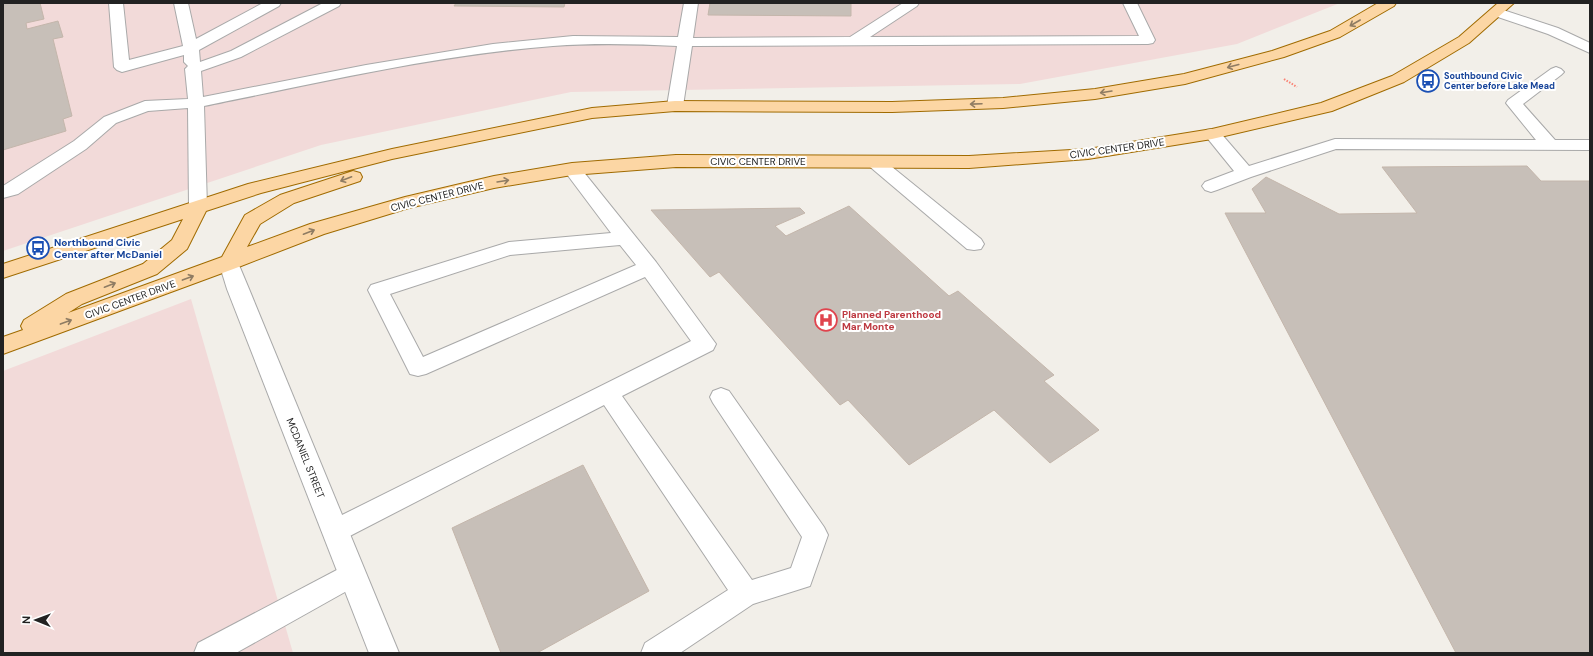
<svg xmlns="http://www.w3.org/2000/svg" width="1593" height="656" viewBox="0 0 1593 656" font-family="'DM Sans',sans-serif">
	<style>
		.commercial { fill: #f2dad9 }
		.building { fill: #c7bfb8; stroke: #c4b6ab }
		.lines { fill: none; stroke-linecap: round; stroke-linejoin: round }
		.lane-casing { stroke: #a9a9a9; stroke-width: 2 }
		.street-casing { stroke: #a9a9a9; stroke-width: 2 }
		.primary-casing { stroke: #a06b00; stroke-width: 2 }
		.path { stroke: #fa8072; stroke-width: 2; stroke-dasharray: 1.5 1.5; stroke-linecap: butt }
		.lane { fill: #fff; fill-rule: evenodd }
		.street { fill: #fff; fill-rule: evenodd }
		.primary { fill: #fcd6a4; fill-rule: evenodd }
		.oneway { stroke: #8f7c63 }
		.labels { text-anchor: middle; stroke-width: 4; stroke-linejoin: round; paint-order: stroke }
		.far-transit-label { font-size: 9px; font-weight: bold; fill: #164399; stroke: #fff; text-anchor: start }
		.street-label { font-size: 10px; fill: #222; stroke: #fff }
		.transit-label { font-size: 10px; font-weight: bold; fill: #164399; stroke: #fff; text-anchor: start }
		.health-label { font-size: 10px; font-weight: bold; fill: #be3a42; stroke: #fff; text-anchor: start }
	</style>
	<rect width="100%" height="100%" fill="#f2efe9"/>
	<!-- commercial -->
	<g class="commercial">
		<path d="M3 3H1340L1237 44 1020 84 571 92 321 145 3 251Z"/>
		<path d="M191 299 293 653H3V371Z"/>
	</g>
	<!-- building -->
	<g class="building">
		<path d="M3 3H40L44 19 26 23 27 29 58 21 63 37 53 39 72 116 63 119 66 131 3 150Z"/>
		<path d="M456 3H565L564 7 454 6Z"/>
		<path d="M710 3H851V16L708 15Z"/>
		<path d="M1527 166 1541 181H1590V653H1456L1225 213H1266L1252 189 1266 177 1339 214 1417 213 1382 167Z"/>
		<path d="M849 206 949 296 958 291 1054 375 1044 381 1099 430 1050 463 994 410 909 465 848 400 840 405 719 272 710 277 651 210 800 208 805 213 775 226 786 236Z"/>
		<path d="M583 465 649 591 537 653H501L452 528Z"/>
	</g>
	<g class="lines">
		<!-- lane casing -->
		<g class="lane-casing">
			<g id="lane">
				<path d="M109 3H123L129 60 183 46 174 3H188L196 39 263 3H281L279 6 199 50 200 62 231 51 323 3H341L339 6 241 57 201 71 203 97 366 65 493 44 573 36 678 37 684 3H698L693 38 850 37 903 3H919L917 6 870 37 1139 36 1123 3H1137L1155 40 1153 43 1148 44 692 46 683 106 681 109 675 111 669 109 667 106 677 46C636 44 594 43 553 46 436 55 319 83 204 106L207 207 204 211 198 213 192 211 189 207 188 108 148 111 116 123 86 149 18 194 3 198V186L74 141 104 117 145 101 188 99 185 69 188 66 184 62V55L122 72 117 70 114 67Z"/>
				<path d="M1497 8 1558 28 1590 43V53L1548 34 1492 15 1490 12 1492 9Z"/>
				<path d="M1556 67 1561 69 1564 72 1561 75 1523 104 1555 140H1590V150L1336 149 1251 177 1217 190 1211 192 1205 190 1202 186 1205 182 1234 171 1204 134 1206 130 1212 129 1218 130 1249 166 1335 139 1536 140 1506 103 1508 100 1551 69Z"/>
				<path d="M875 157 881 158 981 239 984 244 981 249 974 250 967 249 869 166 866 162 869 158Z"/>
				<path d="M572 164 578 165 656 262 716 344 713 350 622 396 752 580 791 568 802 537 713 403 710 397 713 391 721 388 729 391 824 527 828 535 810 586 753 604 680 653H641L645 643 728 590 604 405 344 539 335 542 326 539 322 531 326 523 691 341 645 277 426 374 418 376 410 374 368 290 371 285 509 242 611 233 563 169 566 165ZM620 245 636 265 423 357 390 294 510 255Z"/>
				<path d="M352 562 361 565 365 574 361 583 236 653H194L198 643Z"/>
			</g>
		</g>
		<!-- street casing -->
		<g class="street-casing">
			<path id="street" d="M229 256 236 258 249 289 399 653H369L227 289 219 263 222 258Z"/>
		</g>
		<!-- primary casing -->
		<g class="primary-casing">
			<path id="primary" d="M1378 3H1396L1394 6 1340 37 1284 57 1185 84 1095 99 1003 108 892 112 675 111 592 118 392 159 261 193 206 211 187 249 157 274 82 304 68 313 222 257 245 215 280 195 353 171 360 173 362 177 360 181 294 203 260 224 247 247 310 224 405 197 494 176 572 163 676 155 969 156 1088 149 1212 129 1321 103 1392 76 1459 37 1498 3H1514L1469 43 1404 82 1332 111 1212 139 1088 159 969 168 676 167 572 175 494 188 409 208 324 234 236 268 3 354V337L23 330 21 326 24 320 66 294 143 264 172 240 183 219 3 278V264L248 184 392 149 592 108 675 101 892 102 1003 98 1095 89 1184 74 1272 51 1330 31Z"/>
		</g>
		<!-- path -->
		<path class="path" d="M1284 79 1297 87"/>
		<!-- lane -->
		<use href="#lane" class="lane"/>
		<!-- street -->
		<use href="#street" class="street"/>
		<!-- primary -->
		<use href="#primary" class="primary"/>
	</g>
	<!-- one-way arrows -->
	<defs><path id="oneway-shaft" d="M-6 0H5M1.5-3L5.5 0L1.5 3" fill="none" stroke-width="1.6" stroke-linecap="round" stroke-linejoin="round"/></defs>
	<g class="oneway">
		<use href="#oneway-shaft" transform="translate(1355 23) rotate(150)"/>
		<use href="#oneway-shaft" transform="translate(1233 66) rotate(165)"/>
		<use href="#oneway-shaft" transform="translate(1106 92) rotate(171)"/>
		<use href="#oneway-shaft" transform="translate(976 104) rotate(178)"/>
		<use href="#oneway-shaft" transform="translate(346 179) rotate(159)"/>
		<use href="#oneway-shaft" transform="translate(503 181) rotate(-9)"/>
		<use href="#oneway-shaft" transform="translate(309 232) rotate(-21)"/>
		<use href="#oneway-shaft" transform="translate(188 278) rotate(-20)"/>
		<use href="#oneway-shaft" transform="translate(110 285) rotate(-21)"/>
		<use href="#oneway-shaft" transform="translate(66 322) rotate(-20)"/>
	</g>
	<!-- icons -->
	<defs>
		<g id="bus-ring" transform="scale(1.15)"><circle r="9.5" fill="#fff" stroke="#1a4fb4" stroke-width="1.5"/><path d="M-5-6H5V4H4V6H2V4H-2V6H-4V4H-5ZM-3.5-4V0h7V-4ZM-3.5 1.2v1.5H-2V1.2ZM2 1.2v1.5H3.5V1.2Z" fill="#1a4fb4"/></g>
		<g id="hospital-ring" transform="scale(1.15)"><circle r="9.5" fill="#fff" stroke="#e0444e" stroke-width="1.5"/><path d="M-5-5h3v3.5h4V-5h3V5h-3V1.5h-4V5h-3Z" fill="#e0444e"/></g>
	</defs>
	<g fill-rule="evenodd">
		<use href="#bus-ring" x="1428" y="81"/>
		<use href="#bus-ring" x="38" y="248"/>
		<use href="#hospital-ring" x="826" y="320"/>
	</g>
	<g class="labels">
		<!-- far-transit labels -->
		<g class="far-transit-label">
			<text x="1444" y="79">Southbound Civic<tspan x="1444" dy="10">Center before Lake Mead</tspan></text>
		</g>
		<!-- street labels -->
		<g class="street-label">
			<text transform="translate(1117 148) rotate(-8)" y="4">CIVIC CENTER DRIVE</text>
			<text x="758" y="165">CIVIC CENTER DRIVE</text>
			<text transform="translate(437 196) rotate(-14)" y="4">CIVIC CENTER DRIVE</text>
			<text transform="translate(130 299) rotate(-20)" y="4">CIVIC CENTER DRIVE</text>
			<text transform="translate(306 458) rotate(68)" y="4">MCDANIEL STREET</text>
		</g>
		<!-- transit labels -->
		<g class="transit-label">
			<text x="54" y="246">Northbound Civic<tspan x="54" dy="12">Center after McDaniel</tspan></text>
		</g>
		<!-- health labels -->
		<g class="health-label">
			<text x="842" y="318">Planned Parenthood<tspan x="842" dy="12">Mar Monte</tspan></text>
		</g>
	</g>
	<!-- border -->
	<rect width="1593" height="656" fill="none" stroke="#222222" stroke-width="8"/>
	<!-- north arrow -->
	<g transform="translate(36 620) rotate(271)" stroke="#ffffff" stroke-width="3" paint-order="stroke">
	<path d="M0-3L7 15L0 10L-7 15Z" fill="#222222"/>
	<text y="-6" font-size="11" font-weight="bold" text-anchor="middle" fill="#222222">N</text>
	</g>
</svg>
